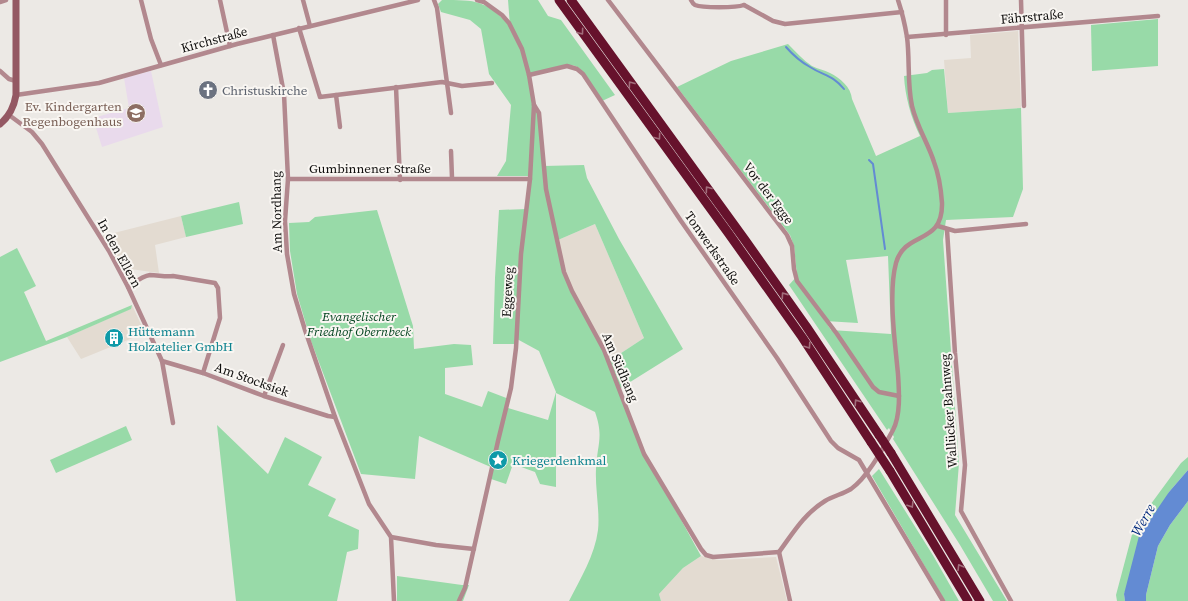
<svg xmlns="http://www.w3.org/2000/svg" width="1188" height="601" viewBox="0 0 1188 601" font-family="'Source Serif 4',serif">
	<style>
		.built { fill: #e3dbd1 }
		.education { fill: #e9daec }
		.green { fill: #98daa8; fill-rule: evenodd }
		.water { fill: #638bd3 }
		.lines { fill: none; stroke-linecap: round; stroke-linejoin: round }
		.stream { stroke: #638bd3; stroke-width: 2 }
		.street { stroke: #b2888e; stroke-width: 4.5 }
		.secondary { stroke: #945863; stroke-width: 7 }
		.highway { stroke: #66122c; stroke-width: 9 }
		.highway-bridge { stroke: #66122c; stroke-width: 9 }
		.oneway { stroke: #a16d7b }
		.labels { text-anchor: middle; stroke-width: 4; stroke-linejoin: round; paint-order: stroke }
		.street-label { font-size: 13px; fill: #0f0e0d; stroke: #f9f6f2 }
		.worship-label { font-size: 13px; fill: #5b616d; stroke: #f9f6f2; text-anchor: start }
		.education-label { font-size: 13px; fill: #785e54; stroke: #f9f6f2; text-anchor: end }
		.park-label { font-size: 13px; font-style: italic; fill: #00431e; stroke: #f9f6f2 }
		.culture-label { font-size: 13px; fill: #0d838f; stroke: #f9f6f2; text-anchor: start }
		.water-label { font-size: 14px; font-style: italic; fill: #002a7d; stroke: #f9f6f2 }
	</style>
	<rect width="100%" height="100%" fill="#ece9e5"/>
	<!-- built -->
	<g class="built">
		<path d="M1018 31 1021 108 948 113 944 60 971 58 970 35Z"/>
		<path d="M181 216 186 237 155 245 159 273 116 267 102 236Z"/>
		<path d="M595 224 644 338 609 361 572 291 565 272 558 240Z"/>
		<path d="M132 305 145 333 81 359 67 337 130 309Z"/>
		<path d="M701 556 719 560 776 557 787 601H661L659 594 683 568Z"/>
	</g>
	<!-- education -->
	<path class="education" d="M151 71 163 127 102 147 93 118 129 108 124 78Z"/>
	<!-- green -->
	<g class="green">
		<path d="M442 0C476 0 486 0 510 26L508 0H538L548 16 561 20 615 95 602 101C595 91 587 75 579 68 569 59 541 72 529 76L533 105 538 112 546 190 564 273 609 361 644 338 595 224 558 240 546 189 544 166 584 165 587 178 619 239 683 349 619 389 637 440 701 556 683 568 659 594 661 601H569C580 579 595 555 598 530 600 512 595 488 596 469 597 445 604 437 595 412L556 393V487L540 484 535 472 513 464 506 484 491 479 493 468 419 436 415 479 361 474 311 341 297 294 290 251 289 223 309 222 315 217 377 210 413 326 414 349 454 344 471 345 473 365 445 368V394L482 407 488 391 509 399 508 408 548 420 556 392 539 351 517 339 516 344H493L495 278 499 210 527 209 531 176H497L506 161 511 105 489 74 481 29 470 20 441 12 438 4Z"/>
		<path d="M1158 19V66L1092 71 1091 25Z"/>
		<path d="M788 44C796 52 803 60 812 66 818 69 824 70 830 73 840 78 851 87 852 99L876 156 920 136C911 118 905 96 904 76L927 73 932 70 944 69 948 113 1021 108 1023 189 1013 217 946 220 943 240 959 463 955 515 1007 601H993L960 545 893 439 894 437 889 428 887 430 789 285 797 276 794 246 790 235 677 87 731 61ZM888 256 891 334 831 330 825 321 858 323 846 260Z"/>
		<path d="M239 202 243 224 186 237 181 216Z"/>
		<path d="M17 248 36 286 24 292 46 341 132 305 131 309 67 337 0 362V257Z"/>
		<path d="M217 425 268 474 285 437 322 457 308 485 336 499 328 516 359 530 358 549 347 552 337 601H236Z"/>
		<path d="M126 426 132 440 56 473 50 460Z"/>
		<path d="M1188 457V470L1169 492 1124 594 1125 601H1117L1116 595 1134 527 1181 463Z"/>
		<path d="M879 469 934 557 959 601H945L872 476Z"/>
		<path d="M1188 501V601H1146V595L1158 546 1170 525Z"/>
		<path d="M397 576 462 585H469L463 601H397Z"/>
	</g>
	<!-- water -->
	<path class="water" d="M1188 470V501L1170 525 1158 546 1146 595V601H1125L1124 594 1139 536 1169 492Z"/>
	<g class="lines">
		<!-- stream -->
		<g class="stream">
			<path d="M786 47C793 55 801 62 810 67 824 76 833 75 844 89"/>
			<path d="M869 160 873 164 885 249"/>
		</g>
		<!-- street -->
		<g class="street">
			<path d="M141 0 151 39 161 65"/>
			<path d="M220 0 230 46"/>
			<path d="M303 0 310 26"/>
			<path d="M434 0 437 8 451 113"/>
			<path d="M608 0 787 235 792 246 794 269 797 281 837 334 873 387 879 392 899 396"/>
			<path d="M691 0C692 2 693 4 695 5 702 8 736 8 744 5"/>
			<path d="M946 0V35"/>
			<path d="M1021 0 1024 106"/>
			<path d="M0 2 6 0"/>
			<path d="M744 5 773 21 785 24 902 12"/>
			<path d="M299 28 320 97 442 82 462 86 492 83"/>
			<path d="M273 35 284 94 288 179 285 221 287 254 294 294 305 330 335 417 369 504 391 537 394 601"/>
			<path d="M907 37 1158 16"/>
			<path d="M0 71 9 79 16 81"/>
			<path d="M529 75 567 66 577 69 583 74 681 221 777 358 831 441 838 448 859 460 943 601"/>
			<path d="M396 87 400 180"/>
			<path d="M16 95 99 83 237 44 418 0"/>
			<path d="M336 95 340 127"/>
			<path d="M534 105 539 113 546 189 564 272 572 291 604 350 644 454 701 549 706 555 713 557 779 552"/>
			<path d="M9 115 32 132 42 144 109 251 128 287 162 361 173 423"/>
			<path d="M451 151 452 178"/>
			<path d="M288 179H530"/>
			<path d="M938 226 955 231 1026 224"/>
			<path d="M947 230 955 353 965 465 961 511 1011 601"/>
			<path d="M128 287C134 283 142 276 150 275 158 275 165 277 173 276L215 283 218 288 220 318 203 373"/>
			<path d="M162 361 203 373 264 396 328 416 335 417"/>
			<path d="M264 396 283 345"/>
			<path d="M391 537 436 545 474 549"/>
			<path d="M779 552C793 533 804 514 825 501 833 496 843 494 851 489 868 477 883 448 893 430 901 415 899 390 898 374 895 342 888 293 896 263 905 230 943 246 942 203 941 189 939 175 934 162 928 143 917 127 912 106 907 83 910 60 907 37 905 25 902 12 898 0"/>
			<path d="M779 552 790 601"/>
			<path d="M459 601 465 588 498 441 511 388 516 348 521 254 530 179 534 105 529 75 522 49 509 23 502 15 484 2 477 0"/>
		</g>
		<!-- secondary -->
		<path class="secondary" d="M0 124C10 116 14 107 16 95V0"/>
		<!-- highway -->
		<g class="highway">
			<path d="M559 0 729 234 802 337 871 442"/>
			<path d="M571 0 745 240 806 326 879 435"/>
			<path d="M891 453 980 601"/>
			<path d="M890 471 968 601"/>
		</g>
		<!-- highway-bridge -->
		<g class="highway-bridge">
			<path d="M879 435 891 453"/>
			<path d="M871 442 890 471"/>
		</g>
	</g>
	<!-- one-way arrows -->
	<defs><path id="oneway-chevron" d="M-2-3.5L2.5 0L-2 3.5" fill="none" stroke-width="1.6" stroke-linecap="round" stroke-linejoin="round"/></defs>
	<g class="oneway">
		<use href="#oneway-chevron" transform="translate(581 32) rotate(54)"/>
		<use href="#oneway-chevron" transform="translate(631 84) rotate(-126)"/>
		<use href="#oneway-chevron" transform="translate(658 137) rotate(54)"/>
		<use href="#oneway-chevron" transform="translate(708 189) rotate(-126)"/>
		<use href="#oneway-chevron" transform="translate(784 295) rotate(-125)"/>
		<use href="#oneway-chevron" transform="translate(808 346) rotate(56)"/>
		<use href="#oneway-chevron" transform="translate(857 402) rotate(-124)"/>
		<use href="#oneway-chevron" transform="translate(911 505) rotate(58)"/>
		<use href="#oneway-chevron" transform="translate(960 567) rotate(-121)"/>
	</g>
	<!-- icons -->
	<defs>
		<g id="church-disc" transform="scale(1)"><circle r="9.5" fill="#6b7280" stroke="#f9f6f2"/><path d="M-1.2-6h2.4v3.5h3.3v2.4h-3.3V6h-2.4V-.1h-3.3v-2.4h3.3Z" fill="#fff"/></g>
		<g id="school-disc" transform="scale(1)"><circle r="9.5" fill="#8d6e63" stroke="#f9f6f2"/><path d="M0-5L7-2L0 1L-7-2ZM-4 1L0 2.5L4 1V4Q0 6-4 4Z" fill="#fff"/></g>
		<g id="building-disc" transform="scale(1)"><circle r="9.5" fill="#0f9aa8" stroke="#f9f6f2"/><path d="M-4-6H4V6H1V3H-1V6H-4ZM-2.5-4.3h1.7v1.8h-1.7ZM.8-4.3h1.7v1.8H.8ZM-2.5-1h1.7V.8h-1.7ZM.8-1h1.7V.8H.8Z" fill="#fff"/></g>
		<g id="sight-disc" transform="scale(1)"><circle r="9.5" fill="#0f9aa8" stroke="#f9f6f2"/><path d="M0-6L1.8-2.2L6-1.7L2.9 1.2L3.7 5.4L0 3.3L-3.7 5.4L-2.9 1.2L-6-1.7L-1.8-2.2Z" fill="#fff"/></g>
	</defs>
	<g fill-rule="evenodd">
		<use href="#church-disc" x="208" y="90"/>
		<use href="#school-disc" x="136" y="113"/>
		<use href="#building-disc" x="114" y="338"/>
		<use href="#sight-disc" x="498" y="460"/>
	</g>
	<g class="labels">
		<!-- street labels -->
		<g class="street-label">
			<text transform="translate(1032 16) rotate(-5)" y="5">Fährstraße</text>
			<text transform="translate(214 39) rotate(-15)" y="5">Kirchstraße</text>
			<text x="370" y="173">Gumbinnener Straße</text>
			<text transform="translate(769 193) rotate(53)" y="5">Vor der Egge</text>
			<text transform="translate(276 212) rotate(-91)" y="5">Am Nordhang</text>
			<text transform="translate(713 248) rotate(55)" y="5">Tonwerkstraße</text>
			<text transform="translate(120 253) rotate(61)" y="5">In den Ellern</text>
			<text transform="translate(507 292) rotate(-87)" y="5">Eggeweg</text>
			<text transform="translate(621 367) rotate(67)" y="5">Am Südhang</text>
			<text transform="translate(252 379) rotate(20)" y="5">Am Stocksiek</text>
			<text transform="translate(948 411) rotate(-94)" y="5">Wallücker Bahnweg</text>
		</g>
		<!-- worship labels -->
		<g class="worship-label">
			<text x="222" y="95">Christuskirche</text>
		</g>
		<!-- education labels -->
		<g class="education-label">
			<text x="122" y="111">Ev. Kindergarten<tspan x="122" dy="15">Regenbogenhaus</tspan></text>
		</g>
		<!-- park labels -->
		<g class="park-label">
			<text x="359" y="321">Evangelischer<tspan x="359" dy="15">Friedhof Obernbeck</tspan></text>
		</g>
		<!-- culture labels -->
		<g class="culture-label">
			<text x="128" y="336">Hüttemann<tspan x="128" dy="15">Holzatelier GmbH</tspan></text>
			<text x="512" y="465">Kriegerdenkmal</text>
		</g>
		<!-- water labels -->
		<g class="water-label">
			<text transform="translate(1143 520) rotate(-61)" y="5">Werre</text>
		</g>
	</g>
</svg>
